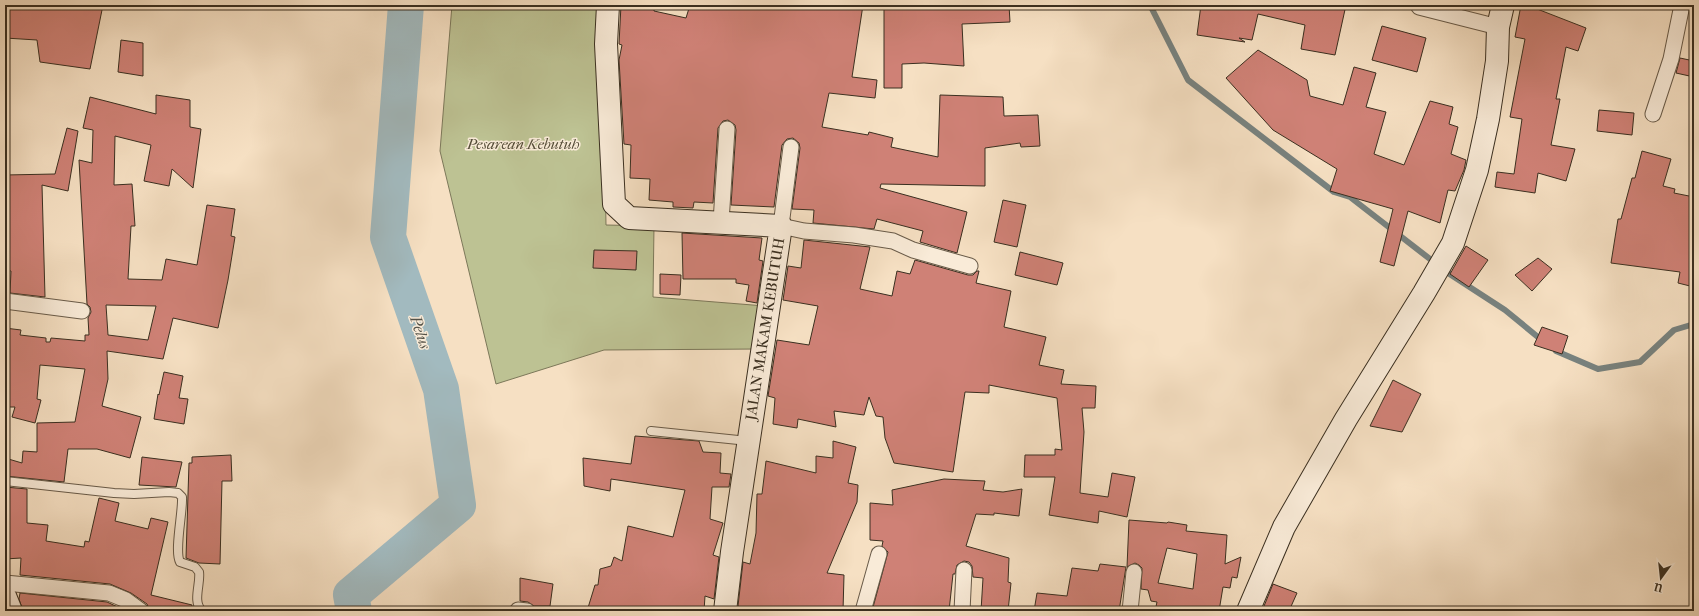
<svg xmlns="http://www.w3.org/2000/svg" width="1699" height="616" viewBox="0 0 1699 616" font-family="'IM FELL French Canon',serif">
	<style>
		.green { fill: #bdc293; stroke: #7c785a }
		.lines { fill: none; stroke-linecap: round; stroke-linejoin: round }
		.stream { stroke: #78827f; stroke-width: 6 }
		.river { stroke: #a2babf; stroke-width: 36 }
		.building { fill: #cf8176; stroke: #3a2f20; fill-rule: evenodd }
		.lane-casing { stroke: #695b49; stroke-width: 10 }
		.street-casing { stroke: #695b49; stroke-width: 17 }
		.secondary-casing { stroke: #3a2f20; stroke-width: 24 }
		.lane { stroke: #f9ebd8; stroke-width: 8 }
		.street { stroke: #f9ebd8; stroke-width: 15 }
		.secondary { stroke: #f9ebd8; stroke-width: 22 }
		.labels { text-anchor: middle; stroke-width: 3; stroke-linejoin: round; paint-order: stroke }
		.park-label { font-size: 15px; font-style: italic; fill: #544c37; stroke: #f9ebd8 }
		.street-label { font-size: 15px; fill: #3a2f20; stroke: #f9ebd8 }
		.water-label { font-size: 16px; font-style: italic; fill: #545248; stroke: #f9ebd8 }
	</style>
	<rect width="100%" height="100%" fill="#f6e0c3"/>
	<filter id="stains"><feTurbulence type="fractalNoise" baseFrequency=".005" numOctaves="4"/><feColorMatrix values="0 0 0 0 .2 0 0 0 0 .09 0 0 0 0 .02 0 0 0 .5 -.17"/></filter>
	<radialGradient id="worn" r=".72"><stop offset=".6" stop-color="#630" stop-opacity="0"/><stop offset="1" stop-color="#630" stop-opacity=".3"/></radialGradient>
	<!-- green -->
	<path class="green" d="M452 5H602L606 225 654 226 653 297 765 306 759 349 604 350 496 384 440 151Z"/>
	<g class="lines">
		<!-- stream -->
		<g class="stream">
			<path d="M1150 5 1188 80 1334 192 1350 197 1448 273 1505 310 1544 342"/>
			<path d="M1556 351 1598 369 1640 362 1674 330 1694 324"/>
		</g>
		<!-- river -->
		<path class="river" d="M354 611 351 595 458 505 441 389 388 237 406 5"/>
	</g>
	<!-- building -->
	<g class="building">
		<path d="M5 5H103L90 69 40 62 37 40 5 38Z"/>
		<path d="M621 5H654V11L686 18 690 5H863L852 77 877 80 875 98 829 93 822 127 868 135 869 132 893 138 891 147 938 157 940 95 1003 97 1004 116 1038 115 1040 146 1021 147 1020 143 985 148V186L881 184 880 188 967 212 957 253 920 242 923 231 877 219 874 229 813 223 814 210 792 209 800 148 799 143 793 138 787 139 782 145 774 207 731 205 736 130 735 125 728 120 723 121 718 128 713 203 694 202 693 208 673 207V202L649 200 650 179 630 178 631 145 624 144 619 60 622 45 619 44Z"/>
		<path d="M948 5H1009L1010 22 962 24 964 66 924 63 902 64V88H884V6Z"/>
		<path d="M1201 5H1346L1335 55 1301 49 1305 25 1258 14 1252 40 1239 38 1245 42 1197 35Z"/>
		<path d="M1521 5 1532 7 1586 28 1578 51 1566 47 1556 99H1560L1551 145 1575 149 1566 181 1538 173 1535 193 1495 187 1497 172 1514 174 1522 119 1510 117 1525 39 1515 37Z"/>
		<path d="M1382 26 1426 38 1417 72 1372 60Z"/>
		<path d="M121 40 143 43V76L118 72Z"/>
		<path d="M1258 50 1307 80 1310 96 1343 105 1354 67 1376 73 1366 107 1386 112 1374 154 1404 165 1430 101 1453 107 1449 124 1458 127 1451 154 1466 160 1464 170 1455 191 1448 190 1440 223 1408 211 1394 266 1380 262 1393 209 1330 191 1337 169 1273 130 1226 78Z"/>
		<path d="M1680 58 1694 61V77L1676 73Z"/>
		<path d="M156 95 190 100V127L201 129 193 188 172 169 169 186 144 181 151 145 115 136 114 185 132 184 135 226H131L128 279 162 280 166 259 197 265 207 205 235 209 231 236 235 237 228 280 218 328 173 318 163 359 107 351 108 379 102 406 141 417 130 458 97 449H68L64 482 5 476V458L22 463 23 451 37 452V423L75 422 85 369 40 365 37 399 41 400 35 423 12 417 15 407H5V328L21 330 20 335 46 338V342H50L51 338 85 341V335H89L88 318 91 312 90 307 87 304 79 160 92 163 93 130 83 128 90 97 156 114ZM106 305 156 306 148 340 108 335Z"/>
		<path d="M1599 110 1634 113 1632 135 1597 131Z"/>
		<path d="M67 128 78 131 68 191 42 185 45 297 10 293 11 271 5 270V250H6L5 175 55 174Z"/>
		<path d="M1642 151 1671 159 1663 186 1675 189 1674 193 1694 197V287L1678 283 1680 272 1611 263 1618 219H1621L1632 178H1635Z"/>
		<path d="M1003 200 1026 205 1017 247 994 242Z"/>
		<path d="M682 233 762 238 759 260 763 261 757 303 746 301 749 285 736 283V279H683Z"/>
		<path d="M804 240 870 247 860 289 892 296 897 271 910 274 915 260 968 275H973L977 271H979L976 283 1011 291 1004 327 1046 337 1039 365 1064 370 1061 384 1096 386 1095 408H1082L1084 432 1080 493 1108 497 1112 473 1135 477 1127 517 1099 511 1098 523 1049 515 1055 477H1024L1025 455H1055V449L1062 450 1057 398 989 385V393L965 392 953 472 894 463 885 438 883 417 876 416 869 397 864 415 834 411 836 427 798 419 797 428 773 424 775 398 768 396 777 340 809 345 818 306 783 300 788 266 801 268Z"/>
		<path d="M1466 246 1488 260 1469 287 1450 274Z"/>
		<path d="M594 250 637 251 636 270 593 268Z"/>
		<path d="M1020 252 1063 263 1057 285 1015 275Z"/>
		<path d="M1538 258 1552 269 1532 291 1515 275Z"/>
		<path d="M660 274 681 275 680 295 660 294Z"/>
		<path d="M1542 327 1568 336 1562 354 1534 345Z"/>
		<path d="M164 372 183 376 179 398 188 399 184 424 154 419 158 394 159 395Z"/>
		<path d="M1393 380 1421 394 1402 432 1370 426Z"/>
		<path d="M635 436 699 441 703 452 721 453 720 473 731 474 729 487H712L710 519 723 523 713 555 719 557 714 599 705 596 704 611H587L595 585H598L600 569 611 566 614 557 622 561 628 526 673 537 685 490 611 479 610 491 584 486 583 458 631 464Z"/>
		<path d="M833 441 856 447 848 483 858 485 857 502 827 573 844 575 843 611H740L741 607 738 606 743 562 750 564 756 533 757 494H762L766 461 816 473V456L833 458Z"/>
		<path d="M231 455 232 481H222L220 564 199 563 186 558 189 463H192V457Z"/>
		<path d="M142 457 182 462 176 487 139 485Z"/>
		<path d="M944 479 985 481 983 490 1003 492 1022 489 1019 516 994 513V515L976 514 966 546 1009 558 1008 582 1011 583 1008 611H981L983 578 973 577 972 566 969 562 964 561 957 565 955 574H953L949 611H872L888 552 882 546 883 541 870 540V503L893 505 892 490Z"/>
		<path d="M5 487 27 489V523L48 525 46 541 84 547 85 541 89 542 99 498 119 503 115 521 148 529 151 518 168 522 151 595 192 605 191 611H150L147 604 131 593 110 584 20 575 21 558 5 559Z"/>
		<path d="M1129 520 1167 523 1168 522 1187 525 1186 531 1227 535 1225 564 1241 557 1237 578 1232 577 1230 588 1223 587 1219 611H1155L1157 602 1151 601 1148 590 1141 589 1142 568 1139 565 1135 563 1127 567ZM1167 548 1197 554 1193 589 1158 583Z"/>
		<path d="M1100 564 1126 567 1119 611H1034L1037 593 1067 596 1072 568 1098 571Z"/>
		<path d="M520 578 553 584 550 606H534L528 602 520 601Z"/>
		<path d="M1273 584 1297 593 1289 611H1262Z"/>
		<path d="M20 593 107 602 126 611H23L19 599Z"/>
	</g>
	<g class="lines">
		<!-- lane casing -->
		<g class="lane-casing">
			<g id="lane">
				<path d="M651 431 748 441"/>
				<path d="M5 481 114 493 134 494 169 492 178 493 182 497C183 512 174 551 180 562L195 567 199 572C201 583 192 602 202 611"/>
			</g>
		</g>
		<!-- street casing -->
		<g class="street-casing">
			<g id="street">
				<path d="M1419 7 1498 27"/>
				<path d="M1653 114 1671 59 1682 5"/>
				<path d="M791 147 781 226 804 231 854 235 893 241 913 250 970 266"/>
				<path d="M721 222 727 129"/>
				<path d="M5 301 82 311"/>
				<path d="M5 583 109 593 126 600 141 611"/>
				<path d="M518 610 527 611"/>
				<path d="M863 611 879 554"/>
				<path d="M962 611 964 570"/>
				<path d="M1130 611 1134 572"/>
			</g>
		</g>
		<!-- secondary casing -->
		<g class="secondary-casing">
			<g id="secondary">
				<path d="M608 5 606 44 614 204 629 218 781 226 732 552 725 611"/>
				<path d="M5 596 11 611"/>
				<path d="M1248 611 1284 527 1346 419 1424 293 1453 243 1477 170 1488 119 1497 61 1498 27 1503 5"/>
			</g>
		</g>
		<!-- lane -->
		<use href="#lane" class="lane"/>
		<!-- street -->
		<use href="#street" class="street"/>
		<!-- secondary -->
		<use href="#secondary" class="secondary"/>
	</g>
	<g class="labels">
		<!-- park labels -->
		<g class="park-label">
			<text x="523" y="149">Pesarean Kebutuh</text>
		</g>
		<!-- street labels -->
		<g class="street-label">
			<text transform="translate(765 329) rotate(-81)" y="5">JALAN MAKAM KEBUTUH</text>
		</g>
		<!-- water labels -->
		<g class="water-label">
			<text transform="translate(421 332) rotate(71)" y="6">Pelus</text>
		</g>
	</g>
	<!-- margin -->
	<rect width="1699" height="616" fill="none" stroke="#f6e0c3" stroke-width="20"/>
	<rect x="6" y="6" width="1687" height="604" fill="none" stroke="#3a2f20" stroke-width="2"/>
	<rect x="10" y="10" width="1679" height="596" fill="none" stroke="#3a2f20"/>
	<!-- north arrow -->
	<g transform="translate(1661 578) rotate(195)" stroke="#f9ebd8" stroke-width="3" paint-order="stroke">
	<path d="M0-3L7 15L0 10L-7 15Z" fill="#3a2f20"/>
	<text y="-6" font-size="11" font-weight="bold" text-anchor="middle" fill="#3a2f20">U</text>
	</g>
	<rect width="100%" height="100%" filter="url(#stains)"/>
	<rect width="100%" height="100%" fill="url(#worn)"/>
</svg>
